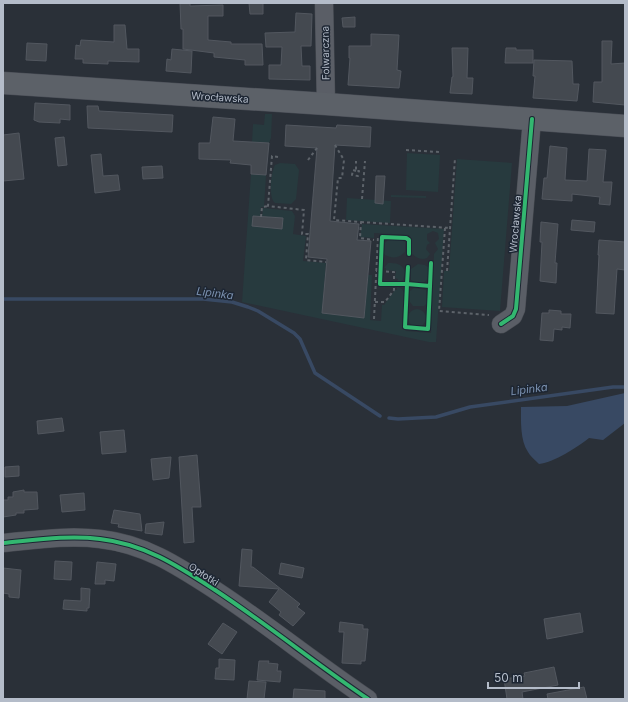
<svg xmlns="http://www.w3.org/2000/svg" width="628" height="702" viewBox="0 0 628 702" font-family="Inter,sans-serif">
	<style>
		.green { fill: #273a3e }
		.water { fill: #384963 }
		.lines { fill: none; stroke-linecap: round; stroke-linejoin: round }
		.stream { stroke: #384963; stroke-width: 3.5 }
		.building { fill: #444950; stroke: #52575f }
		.minor-casing { stroke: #484c53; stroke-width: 19 }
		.major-casing { stroke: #484c55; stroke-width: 23 }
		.path { stroke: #5d636a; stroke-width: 2; stroke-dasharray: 3 3; stroke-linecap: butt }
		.minor { stroke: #5a5e66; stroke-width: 18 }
		.major { stroke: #5c6168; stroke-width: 22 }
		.cycleway-casing { stroke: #1d2633; stroke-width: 6 }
		.cycleway { stroke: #33b770; stroke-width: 4 }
		.labels { text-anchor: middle; stroke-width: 3; stroke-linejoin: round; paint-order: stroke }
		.street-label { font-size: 10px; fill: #b4bcc9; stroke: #1d2633 }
		.water-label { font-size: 11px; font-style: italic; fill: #7c92b1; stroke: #1d2633 }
	</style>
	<rect width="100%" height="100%" fill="#2a3038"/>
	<!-- green -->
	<g class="green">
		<path d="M265 114H272L271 138 269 143 252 142 253 124 264 125Z"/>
		<path d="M407 153 440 155 438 192 406 190Z"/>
		<path d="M457 159 512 163 500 311 442 307 444 271H449Z"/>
		<path d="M280 163 295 164 299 170 296 199 291 204 275 203C268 198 271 172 275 165Z"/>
		<path d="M251 174 266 175 264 207H261L260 216H253V226L282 228 262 217 263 208 292 211 295 216 293 234 306 236 303 261 326 263 322 313 364 318 368 275H372L370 320 381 321 382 305H384L395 290H397V287C401 288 403 289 404 293L402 327 406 331 431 333 434 254 438 249 435 243 439 239 438 233 433 231 427 234V240L430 243 427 245 426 249 430 254 427 258C421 261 416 257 412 254V240L409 235 374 233V238L360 237 362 224 444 229 436 342H429L242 302Z"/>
		<path d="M391 195 426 196V198L391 197Z"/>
		<path d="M347 198 391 201 390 223 346 220Z"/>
		<path d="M389 239 402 240 405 242V252C399 258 393 259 385 255L384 253 385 243Z"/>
		<path d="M388 263C396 263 402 263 405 272L403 280 397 282 398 279 395 278 396 271 386 270V268H384Z"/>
		<path d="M418 264 425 265 428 267C431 281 424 287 411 280V269Z"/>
		<path d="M414 288 426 290 427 303 424 306H413L410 302V291Z"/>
		<circle cx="417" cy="318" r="9"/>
	</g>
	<!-- water -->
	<path class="water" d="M625 393V423L603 440 589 438C576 448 555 462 539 464 535 460 530 456 528 452 520 440 521 421 521 407L567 406Z"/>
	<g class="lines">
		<!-- stream -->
		<g class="stream">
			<path d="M3 299H203L232 302 248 307 258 311 294 333 300 339 315 373 380 416"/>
			<path d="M389 418 398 419 436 417 470 407 613 387H625"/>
		</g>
	</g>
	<!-- building -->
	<g class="building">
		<path d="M180 3H190V6L223 5V16H208V40L231 42V44H262L263 65H245V60L214 57V53L183 49V29H181Z"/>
		<path d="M249 3H263V14H250Z"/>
		<path d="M296 13 312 14 311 46H301L302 66H310V80L269 79V65H281L282 47H266L265 33 295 32Z"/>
		<path d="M355 17V27H343L342 18Z"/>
		<path d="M114 25H125L127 49H139V62L108 61V64L83 63V59H75L76 45 80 46 81 40 114 42Z"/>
		<path d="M371 34 399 35 397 70 401 71 399 88 348 85 350 58H349V46H371Z"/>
		<path d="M602 41H612L611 64 625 63V105L593 102 594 82H602Z"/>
		<path d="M27 43 47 44 46 61 26 60Z"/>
		<path d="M452 48H468L467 78H473L472 94 450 93 452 77H453Z"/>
		<path d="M506 48H516V50H533V63H505Z"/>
		<path d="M172 49 192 51 191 73 166 71 167 59 171 60Z"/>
		<path d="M534 60 572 61 573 84H579L577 101 533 98 535 76H533Z"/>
		<path d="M35 103 70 105V120L60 119V123L39 122 34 120Z"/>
		<path d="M87 106H98L99 111 173 115 172 132 88 128Z"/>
		<path d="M213 117 235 119 233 141 269 143 266 175 251 174V165L230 163 231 160 199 159V143H210Z"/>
		<path d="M286 125 336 128 337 125 371 127 370 147 335 145 330 221 359 224 357 240 371 241 364 318 322 313 327 259 308 257 317 148 285 146Z"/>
		<path d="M19 133 24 179 3 181V135Z"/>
		<path d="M64 137 67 165 58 166 55 138Z"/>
		<path d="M550 146 567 148 565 180 587 181 589 149 606 150 603 182H612L610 205 599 204 600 197 572 194V201L542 199 544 178H547Z"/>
		<path d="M101 154 103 176 118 175 120 190 95 193 91 155Z"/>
		<path d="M162 166 163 178 143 179 142 167Z"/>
		<path d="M376 176H385L383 204 375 203Z"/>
		<path d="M253 216 283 218 282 229 252 226Z"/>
		<path d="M572 220 595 222 594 232 571 230Z"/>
		<path d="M541 222 558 224 555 263H557L556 283 540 281 542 242H540Z"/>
		<path d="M599 240 625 242V270L617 269 614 314 596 313 599 255H598Z"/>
		<path d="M549 310 561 311V314H571L570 328 562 327V330L554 329 553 341 540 340 542 313H549Z"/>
		<path d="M62 418 64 431 38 434 37 421Z"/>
		<path d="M124 430 126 452 102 454 100 432Z"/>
		<path d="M197 455 201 507H192L194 542 184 543 179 457Z"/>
		<path d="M171 457 169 478 153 480 151 459Z"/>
		<path d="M19 466V476L5 477V467Z"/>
		<path d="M24 490V492H37L38 509 24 510V513H16V515L3 517V500H8V497H13V492Z"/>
		<path d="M84 493 85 510 62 512 60 495Z"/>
		<path d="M114 510 140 514 142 531 118 527 119 524 111 523Z"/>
		<path d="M164 522 162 535 145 533 146 524Z"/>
		<path d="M242 549 252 550 251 567H253L300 604 297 607 305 613 293 626 279 615 281 612 269 602 279 589 239 586Z"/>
		<path d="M55 561 72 562 71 580 54 579Z"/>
		<path d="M97 562 116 564 114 581 105 580V584H95Z"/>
		<path d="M281 563 304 568 302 578 279 574Z"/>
		<path d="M3 568 21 570 19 598 9 597V594L3 593Z"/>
		<path d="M81 588 90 589 89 608H87V611L63 609 64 600 81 601Z"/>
		<path d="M580 613 583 632 547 639 544 619Z"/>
		<path d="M340 622 363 625V629H368L365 661H361V664L342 663 344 632H339Z"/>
		<path d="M223 623 237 632 222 654 208 644Z"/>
		<path d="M219 659 235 660 234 680 215 679 216 668H219Z"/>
		<path d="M259 661H269L268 663 278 664 277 671H281L280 682 257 680Z"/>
		<path d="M554 667 558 685 522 692 523 699H507L504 679 525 676 524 673Z"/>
		<path d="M249 681 266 682 264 699H247Z"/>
		<path d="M584 687 587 699H548L547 694Z"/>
		<path d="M294 689 325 691V699H293Z"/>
	</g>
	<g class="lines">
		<!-- minor casing -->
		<g class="minor-casing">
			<g id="minor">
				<path d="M324 3 326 104"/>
				<path d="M501 324 513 316 516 309 532 119"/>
				<path d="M3 543C35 540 68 535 100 539 145 544 178 566 215 590 267 624 316 664 368 699"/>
			</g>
		</g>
		<!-- major casing -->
		<g class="major-casing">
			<path id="major" d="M3 83 326 104 625 126"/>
		</g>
		<!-- path -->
		<g class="path">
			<path d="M335 145 344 160 342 178H338L334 220 361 222 360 238 374 240"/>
			<path d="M406 150 439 152"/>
			<path d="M278 157 272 156 268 206 304 210 302 234H308L306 260 326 262"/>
			<path d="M308 160 317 148"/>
			<path d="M356 171 353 170 352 175 358 176 359 171H356V161"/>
			<path d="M362 199 365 161"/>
			<path d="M261 217 262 207 268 206"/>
			<path d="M361 222 450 228"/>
			<path d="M445 228 439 311 489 315"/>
			<path d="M447 271 455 158"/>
			<path d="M375 302H385L394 290V272L376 271"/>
			<path d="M374 319 378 237"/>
		</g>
		<!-- minor -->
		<use href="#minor" class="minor"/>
		<!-- major -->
		<use href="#major" class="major"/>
		<!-- cycleway casing -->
		<g class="cycleway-casing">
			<g id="cycleway">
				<path d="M409 254V240L406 238 382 237 380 284H407L405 327 428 329 430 286"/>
				<path d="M408 267 407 284 430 286 431 263"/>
				<path d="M501 324 513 316 516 309 532 119"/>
				<path d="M3 543C35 540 68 535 100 539 145 544 178 566 215 590 267 624 316 664 368 699"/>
			</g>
		</g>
		<!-- cycleway -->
		<use href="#cycleway" class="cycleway"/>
	</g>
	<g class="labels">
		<!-- street labels -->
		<g class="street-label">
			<text transform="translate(325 53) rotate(-91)" y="4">Folwarczna</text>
			<text transform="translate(220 97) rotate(4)" y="4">Wrocławska</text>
			<text transform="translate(515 224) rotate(-85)" y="4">Wrocławska</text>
			<text transform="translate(204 574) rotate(33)" y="4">Opłotki</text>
		</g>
		<!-- water labels -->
		<g class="water-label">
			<text transform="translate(215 293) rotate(7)" y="4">Lipinka</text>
			<text transform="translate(529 389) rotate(-7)" y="4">Lipinka</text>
		</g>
	</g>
	<!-- border -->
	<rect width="628" height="702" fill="none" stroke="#b4bcc9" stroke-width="8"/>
	<!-- scale -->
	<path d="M488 682v6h91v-6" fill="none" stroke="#b4bcc9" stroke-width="2"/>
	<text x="494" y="682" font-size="12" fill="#b4bcc9" stroke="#1d2633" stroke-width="3" paint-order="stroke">50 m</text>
</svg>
